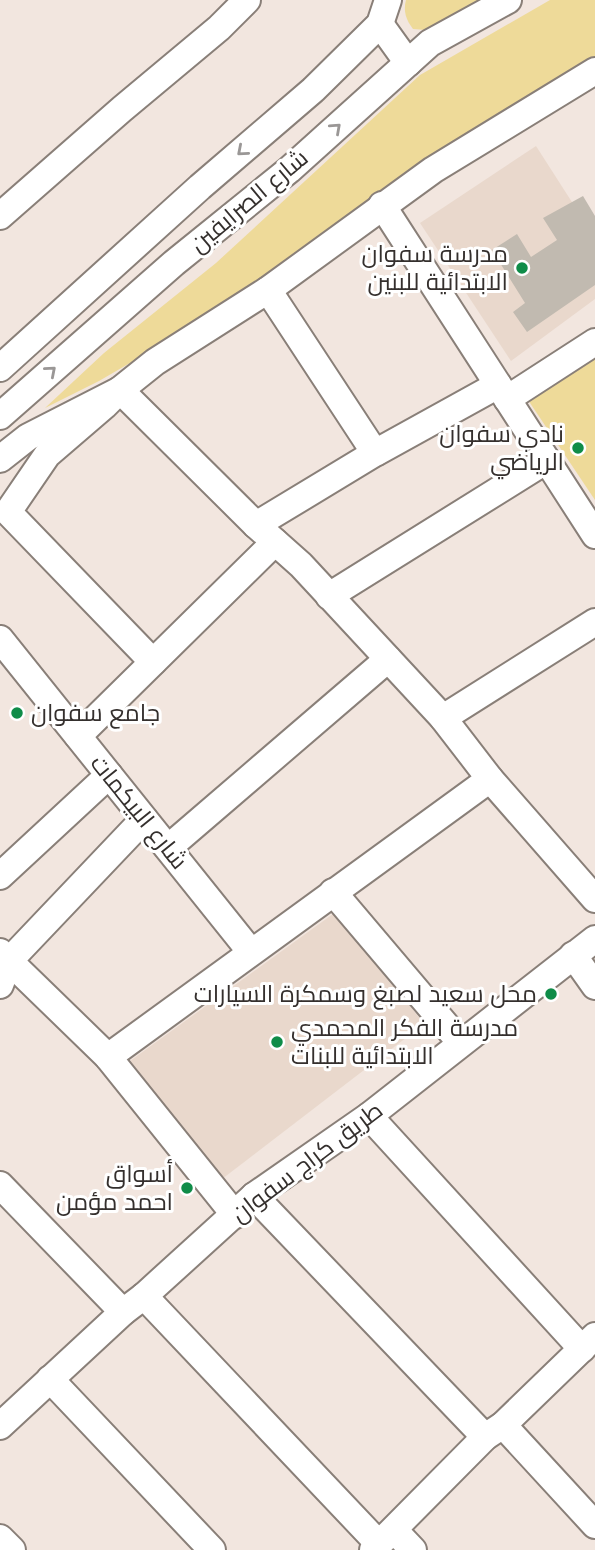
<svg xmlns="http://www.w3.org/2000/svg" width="595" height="1550" viewBox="0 0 595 1550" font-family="Helvetica,Cairo,sans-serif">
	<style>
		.built { fill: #e9d8cc }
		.green { fill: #eeda99 }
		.building { fill: #c1bab0 }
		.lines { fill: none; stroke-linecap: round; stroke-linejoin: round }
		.minor-casing { stroke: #897f78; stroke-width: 30 }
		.minor { stroke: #fff; stroke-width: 26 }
		.oneway { stroke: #9a9796 }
		.poi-dot { fill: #0f8c48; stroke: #fff; stroke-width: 2.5 }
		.labels { text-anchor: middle; stroke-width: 6; stroke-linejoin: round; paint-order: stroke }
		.street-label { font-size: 24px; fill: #342f2d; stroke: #fff }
		.poi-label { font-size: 24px; fill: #342f2d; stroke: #fff; text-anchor: end }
	</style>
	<rect width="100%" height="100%" fill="#f2e6df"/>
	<!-- built -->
	<g class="built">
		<path d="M536 146 595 238V299L511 361 420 223Z"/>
		<path d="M337 911 424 1024 222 1179 130 1061Z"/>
	</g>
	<!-- green -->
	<g class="green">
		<path d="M406 0H479L426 30 413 29C406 20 403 11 406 0Z"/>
		<path d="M550 0H595V58L430 164 204 320 99 381 45 408 104 353 216 263 420 75Z"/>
		<path d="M595 351V500L526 397Z"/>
	</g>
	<!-- building -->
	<path class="building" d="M583 196 595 216V285L527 332 513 312 525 303 492 250 517 234 531 257 557 240 543 218Z"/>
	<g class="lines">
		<!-- minor casing -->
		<g class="minor-casing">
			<g id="minor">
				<path d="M380 24 408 63"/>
				<path d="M382 205 595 535"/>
				<path d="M0 216 122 109 219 28 247 0"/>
				<path d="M268 290 375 453"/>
				<path d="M0 368 200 187 313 90 380 24 388 0"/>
				<path d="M507 399 595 342"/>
				<path d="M0 416 174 263 289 170 430 43 508 0"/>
				<path d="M0 459 28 437 120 390 256 525 301 565 443 718 490 779 595 899"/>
				<path d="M256 525 375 453 498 385"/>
				<path d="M329 596 547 460"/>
				<path d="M0 639 251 952"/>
				<path d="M153 662 8 512 47 455 104 406 120 390 155 362 268 290 433 170 595 71"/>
				<path d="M443 718 595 622"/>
				<path d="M78 736 275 542"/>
				<path d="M168 848 388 659"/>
				<path d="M0 876 109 775"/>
				<path d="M333 892 461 1043"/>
				<path d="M0 952 108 1057 235 1215"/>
				<path d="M573 955 595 986"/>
				<path d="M0 985 9 961 144 819"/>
				<path d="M108 1057 490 779"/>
				<path d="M369 1116 582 1349"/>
				<path d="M0 1185 123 1312"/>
				<path d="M254 1196 485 1437"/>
				<path d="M144 1296 379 1544"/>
				<path d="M50 1379 212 1550"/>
				<path d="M503 1425 595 1525"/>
				<path d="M0 1426 123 1312 144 1296 254 1196 369 1116 595 939"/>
				<path d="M394 1530 413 1550"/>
				<path d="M0 1538 12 1550"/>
				<path d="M373 1550 485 1437 503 1425 595 1336"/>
			</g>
		</g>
		<!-- minor -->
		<use href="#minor" class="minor"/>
	</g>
	<!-- one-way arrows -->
	<defs><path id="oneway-chevron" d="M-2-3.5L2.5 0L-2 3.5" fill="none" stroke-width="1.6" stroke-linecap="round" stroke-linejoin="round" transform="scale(1.75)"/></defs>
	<g class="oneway">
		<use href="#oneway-chevron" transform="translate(336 128) rotate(-42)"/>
		<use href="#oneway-chevron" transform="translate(242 151) rotate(139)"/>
		<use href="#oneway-chevron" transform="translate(51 371) rotate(-41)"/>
	</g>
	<!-- markers -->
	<g class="poi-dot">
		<circle cx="522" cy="268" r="7"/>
		<circle cx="578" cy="448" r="7"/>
		<circle cx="17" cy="713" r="7"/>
		<circle cx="551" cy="994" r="7"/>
		<circle cx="277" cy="1042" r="7"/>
		<circle cx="187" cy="1188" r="7"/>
	</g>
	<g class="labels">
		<!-- street labels -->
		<g class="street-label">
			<text transform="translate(249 201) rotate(-40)" y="8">شارع الصرايفين</text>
			<text transform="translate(139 812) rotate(51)" y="8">شارع البيكمات</text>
			<text transform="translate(307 1162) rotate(-37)" y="8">طريق كراج سفوان</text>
		</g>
		<!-- poi labels -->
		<g class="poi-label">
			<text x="508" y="262">مدرسة سفوان<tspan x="508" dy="28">الابتدائية للبنين</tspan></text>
			<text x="564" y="442">نادي سفوان<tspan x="564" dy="28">الرياضي</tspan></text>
			<text x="31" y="721" text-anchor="start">جامع سفوان</text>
			<text x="537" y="1002">محل سعيد لصبغ وسمكرة السيارات</text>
			<text x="291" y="1036" text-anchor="start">مدرسة الفكر المحمدي<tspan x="291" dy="28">الابتدائية للبنات</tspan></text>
			<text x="173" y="1182">أسواق<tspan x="173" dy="28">احمد مؤمن</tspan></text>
		</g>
	</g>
</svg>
